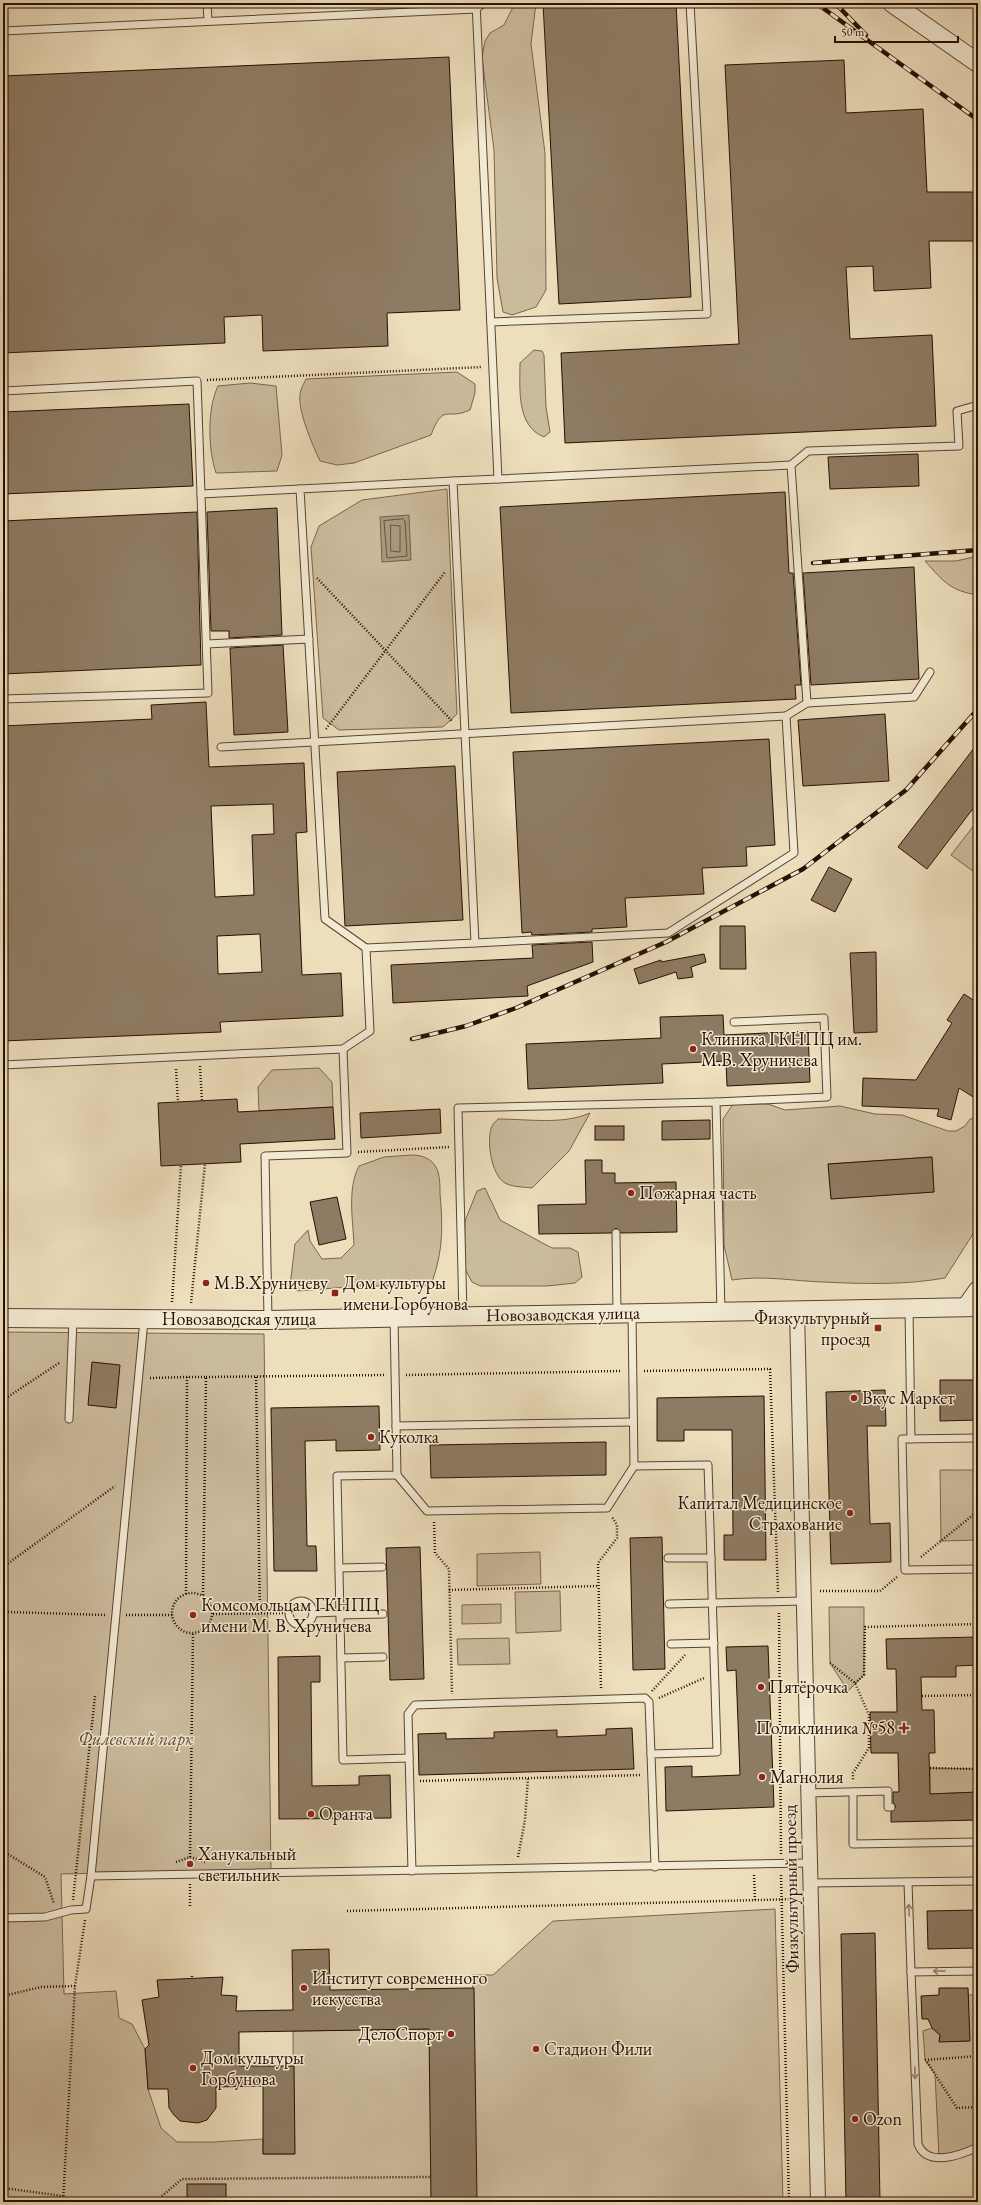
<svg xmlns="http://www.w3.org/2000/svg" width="981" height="2205" viewBox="0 0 981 2205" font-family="'EB Garamond',serif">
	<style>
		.green { fill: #cbbb9d; stroke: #796550; fill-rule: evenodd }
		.water { fill: #aa987d; stroke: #76614c }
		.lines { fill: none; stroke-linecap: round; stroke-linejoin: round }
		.shore { stroke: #685440; stroke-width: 1 }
		.building { fill: #8e7b63; stroke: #270f03; fill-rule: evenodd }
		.service-casing { stroke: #584331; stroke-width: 9 }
		.minor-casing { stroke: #584331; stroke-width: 16 }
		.tertiary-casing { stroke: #584331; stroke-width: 20 }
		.path { stroke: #270f03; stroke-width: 2.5; stroke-dasharray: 1 2; stroke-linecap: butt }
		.service { stroke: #f3ead3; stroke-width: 7 }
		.minor { stroke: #f3ead3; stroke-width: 14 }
		.tertiary { stroke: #f3ead3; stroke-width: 18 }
		.rail-casing { stroke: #270f03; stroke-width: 4.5 }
		.rail { stroke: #f3ead3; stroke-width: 3; stroke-dasharray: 9; stroke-linecap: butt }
		.oneway { stroke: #978775 }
		.poi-dot { fill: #8f2418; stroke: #f3ead3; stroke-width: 1.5 }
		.labels { text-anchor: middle; stroke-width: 3; stroke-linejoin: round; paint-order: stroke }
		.poi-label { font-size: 18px; fill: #270f03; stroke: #f3ead3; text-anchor: start }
		.street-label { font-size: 18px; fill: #270f03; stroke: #f3ead3 }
		.park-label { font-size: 18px; font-style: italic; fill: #604b39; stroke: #f3ead3 }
	</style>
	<rect width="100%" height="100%" fill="#eddebc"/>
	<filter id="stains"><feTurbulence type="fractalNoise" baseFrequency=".005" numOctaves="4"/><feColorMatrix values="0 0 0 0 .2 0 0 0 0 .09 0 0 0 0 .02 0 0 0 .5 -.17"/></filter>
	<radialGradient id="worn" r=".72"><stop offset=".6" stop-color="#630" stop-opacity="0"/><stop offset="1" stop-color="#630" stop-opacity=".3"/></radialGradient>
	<!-- green -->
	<g class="green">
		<path d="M515 3H536L531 44 545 153 546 290 536 307 512 315 503 312 497 278 494 150 482 58 485 41 490 33 504 25Z"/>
		<path d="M534 350 542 351 544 355 546 407 550 432 544 437C516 426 520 388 520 363Z"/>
		<path d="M457 372 475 384V393L470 410C446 421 444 402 431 435L354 463 337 465 320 461C313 446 295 406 301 390 302 386 305 382 306 379Z"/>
		<path d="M250 383 276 386 282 455 277 471 216 473C208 449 207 409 218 386Z"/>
		<path d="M447 489 457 714 443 727 339 730 323 718 311 547 319 526 362 500Z"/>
		<path d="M978 556V595C950 591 943 581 925 561H956Z"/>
		<path d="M978 820V875L951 855Z"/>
		<path d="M319 1068 332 1082 333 1107 259 1111 258 1087 272 1070Z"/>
		<path d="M733 1104H768L785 1110 840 1106 875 1114 902 1115 948 1131H956L965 1126 970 1119 978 1118V1226L945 1278C906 1285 864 1284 823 1282 792 1281 764 1275 732 1280L724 1245 723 1119ZM932 1157 934 1192 831 1198 829 1164Z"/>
		<path d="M590 1113 569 1151 532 1188C524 1187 512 1187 505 1183 491 1175 486 1139 492 1126 493 1123 497 1121 498 1119 527 1119 563 1125 590 1113Z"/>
		<path d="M412 1155C421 1155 431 1158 436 1167 440 1174 440 1186 440 1194 443 1227 443 1251 432 1282L424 1286H360L298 1291 290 1286 295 1244 308 1230 310 1241 322 1259 341 1258 354 1245C353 1220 347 1189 359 1166L384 1157Z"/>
		<path d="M485 1188 500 1220 552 1248H570L578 1252 582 1277 575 1283 547 1286H480L472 1282 464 1267 465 1221 477 1191Z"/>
		<path d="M3 1332 264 1334 271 1870 61 1874 64 1994 116 1991 119 2018 132 2024 145 2049 148 2089 161 2128 177 2142H213L263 2139V2154H294L293 2031 428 2029 474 2016 472 1975H493L553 1921 775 1909 783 2202H3Z"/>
		<path d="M940 1470H978V1540L941 1541Z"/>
		<path d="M540 1552 541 1584 477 1586V1554Z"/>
		<path d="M560 1591 561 1631 516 1633 515 1592Z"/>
		<path d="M501 1604V1623L462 1624V1605Z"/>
		<path d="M829 1607H864V1675L848 1691 830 1663Z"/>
		<path d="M509 1638 510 1664 458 1665 457 1639Z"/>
		<path d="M930 1768 978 1769V1792L930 1794Z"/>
		<path d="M968 1995H978V2147L939 2157 935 2074 925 2060 923 2031 932 2028 940 2035 939 2041H969Z"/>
	</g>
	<!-- water -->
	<path class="water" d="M409 515 411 560 382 562 380 517Z"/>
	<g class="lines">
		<!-- shore -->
		<g class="shore">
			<path d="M403 519 405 521 407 556 387 558 384 521Z"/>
			<path d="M391 525 400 526V552L391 551Z"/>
		</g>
	</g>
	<!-- building -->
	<g class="building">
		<path d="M543 3H676L691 297 559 304Z"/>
		<path d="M449 57 460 310 387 313 388 346 263 351 262 315 224 317 225 343 3 353V76Z"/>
		<path d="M844 60 846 113 923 109 927 192H978V241H929L931 288 874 291 873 266 846 267 850 339 932 335 936 426 565 443 561 353 739 344 725 65Z"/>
		<path d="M189 404 193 486 3 494V412Z"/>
		<path d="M918 454 919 486 830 489 828 457Z"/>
		<path d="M785 492 789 573H793L801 685H795L796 699 511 713 500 507Z"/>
		<path d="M277 508 282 635 229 638V631H211L207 512Z"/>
		<path d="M197 512 201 665 3 674V521Z"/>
		<path d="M914 567 919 679 811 685 803 573Z"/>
		<path d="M283 645 288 732 234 735 230 648Z"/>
		<path d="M206 702 209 767 304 763 307 832 296 833 302 975 341 973 343 1016 220 1022 221 1032 3 1041V726L152 719 151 705ZM273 804 274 834 252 835 254 895 215 897 211 806ZM260 934 262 972 218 974 217 936Z"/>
		<path d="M885 714 889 781 803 786 798 720Z"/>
		<path d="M769 739 775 845 746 847 747 866 702 868 704 894 625 898 627 927 592 929V932L532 935 531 932 522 933 513 752Z"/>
		<path d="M978 743V802L927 869 898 847Z"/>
		<path d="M455 766 463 920 345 926 337 772Z"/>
		<path d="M829 867 852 879 835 912 811 900Z"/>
		<path d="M720 926H745L746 969H720Z"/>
		<path d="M592 942 593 962 527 986 528 996 393 1003 391 965 533 958 532 945Z"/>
		<path d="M876 952 877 1032 854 1033 850 953Z"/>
		<path d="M704 954 706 962 691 967 693 977 678 979 676 972 639 984 634 969 661 960V962Z"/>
		<path d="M964 994 978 1003V1100L959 1088 951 1120 937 1116 939 1109 862 1106 863 1078 916 1080 952 1023 947 1020Z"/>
		<path d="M723 1015 724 1035 808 1031 810 1082 727 1086 726 1061 662 1064 663 1083 528 1089 526 1044 661 1038 660 1017Z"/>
		<path d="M237 1099 238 1112 333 1107 335 1139 240 1144 241 1162 161 1166 158 1103Z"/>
		<path d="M440 1109 441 1133 361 1138 360 1113Z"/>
		<path d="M710 1120V1139L662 1140V1121Z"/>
		<rect x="595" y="1126" width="29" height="14"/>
		<path d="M932 1157 934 1192 831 1199 828 1164Z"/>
		<path d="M585 1160H602V1173H615V1183L676 1182 677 1232 621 1233 616 1228 611 1233 539 1234 538 1205 586 1204Z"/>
		<path d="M337 1197 346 1239 319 1245 310 1202Z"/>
		<path d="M92 1362 120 1365 116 1408 88 1405Z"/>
		<path d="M940 1380H978V1420L940 1421Z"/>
		<path d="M885 1390 886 1426H867L870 1524 890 1523 891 1562 831 1564 826 1392Z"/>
		<path d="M764 1396 766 1560H724V1535H733L732 1430H684V1441H657V1398Z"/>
		<path d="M379 1406 380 1450 336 1451V1440L305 1441 307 1546H316L317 1571H274L271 1408Z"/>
		<path d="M606 1442V1475L431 1478 430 1445Z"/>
		<path d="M662 1537 665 1669 633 1670 630 1538Z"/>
		<path d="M420 1547 424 1679 390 1680 386 1548Z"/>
		<path d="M978 1637V1665L956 1666V1677H921L922 1710H934L935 1753H929L930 1794 978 1792V1820L891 1822V1812L896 1807 893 1802V1792H899L898 1753H871L870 1712H897L896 1669H887L886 1639Z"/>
		<path d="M768 1646 774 1807 666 1811 665 1767 692 1766V1777L740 1775 736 1670 727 1671 726 1647Z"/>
		<path d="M320 1656V1682H311L312 1786 359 1785V1776L390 1775 391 1818 279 1819 278 1657Z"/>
		<path d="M632 1728 634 1769 419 1775 418 1734 446 1733V1739L494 1738V1732L557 1730V1737L606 1735V1729Z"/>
		<path d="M978 1910V1948L928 1949 927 1911Z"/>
		<path d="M875 1933 880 2202H846L841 1934Z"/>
		<path d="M329 1949 330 1990 474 1988 477 2202H431L429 2029 239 2032V2066H294L295 2154H263V2086L216 2087V2108L207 2120 198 2123 180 2121 174 2115 169 2108 168 2089H148L145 2049 149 2045 142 2000 159 1997 157 1980 223 1977 221 1995 237 1996 236 2011 293 2010 292 1950Z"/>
		<path d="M939 1988H968L970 2041 939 2042 940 2035 932 2028 928 2019H922L921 1996 939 1995Z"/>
		<rect x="187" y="2184" width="39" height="18"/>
	</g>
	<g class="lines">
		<!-- service casing -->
		<g class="service-casing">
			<g id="service">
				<path d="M207 3 208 21"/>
				<path d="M3 31 476 9 483 3"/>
				<path d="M491 322 707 314 690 3"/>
				<path d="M3 391 197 381 208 693 3 699"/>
				<path d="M791 465 808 451 959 446 957 411 978 405"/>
				<path d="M498 479 791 465 807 703 914 697 930 672"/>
				<path d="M201 494 300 489"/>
				<path d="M207 644 309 639"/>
				<path d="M786 716 807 703"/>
				<path d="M221 747 786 716 794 853 668 933 475 943"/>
				<path d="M366 948 325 919 300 489 453 481"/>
				<path d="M3 1065 343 1049 370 1031 366 948 475 943 453 481 498 479 476 3"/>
				<path d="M716 1102 827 1097 824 1018 734 1022"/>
				<path d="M616 1233 617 1313"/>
				<path d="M909 1309 911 1439"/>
				<path d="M632 1314 634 1466 708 1465 717 1752 651 1754 655 1867"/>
				<path d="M463 1316 458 1108 716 1102 721 1312"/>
				<path d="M394 1318 397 1475 337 1476 343 1760 409 1758"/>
				<path d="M268 1319 265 1156 347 1153 343 1049"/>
				<path d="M69 1419 73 1319"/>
				<path d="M396 1426 633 1422"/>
				<path d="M978 1438 902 1439 905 1570 978 1569"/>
				<path d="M397 1475 427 1511 607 1508 634 1466"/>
				<path d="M668 1558H711"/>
				<path d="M339 1568 382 1567"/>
				<circle cx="301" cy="1613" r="12"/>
				<path d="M669 1604 803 1601"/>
				<path d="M313 1613 340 1612"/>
				<path d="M340 1615 383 1614"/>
				<path d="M671 1644 714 1643"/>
				<path d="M341 1658 383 1657"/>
				<path d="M853 1792V1844L978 1842"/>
				<path d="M807 1793 888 1791V1807H891"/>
				<path d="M412 1871 408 1714 415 1705 645 1698 649 1702 651 1754"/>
				<path d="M91 1876 809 1863"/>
				<path d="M908 1882 911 1972"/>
				<path d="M809 1883 978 1881"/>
				<path d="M3 1918 45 1917 71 1910 86 1909 91 1876 144 1320"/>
				<path d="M978 1971 911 1972 918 2144C927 2168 961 2155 978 2147"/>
			</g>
		</g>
		<!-- minor casing -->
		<g class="minor-casing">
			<path id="minor" d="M797 1311 818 2202"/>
		</g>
		<!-- tertiary casing -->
		<g class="tertiary-casing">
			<g id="tertiary">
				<path d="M892 3 978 63"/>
				<path d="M966 1307 978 1290"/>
				<path d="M3 1318 268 1320 978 1307"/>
			</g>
		</g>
		<!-- path -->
		<g class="path">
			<path d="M207 380 482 367"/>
			<path d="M317 578 452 721"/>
			<path d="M326 729 445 572"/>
			<path d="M200 1066 202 1101"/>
			<path d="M176 1069 178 1102"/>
			<path d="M358 1152 449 1147"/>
			<path d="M172 1302 181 1165"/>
			<path d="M191 1303 205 1164"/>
			<path d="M644 1371 770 1369 778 1592"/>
			<path d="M406 1375 621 1371"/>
			<path d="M206 1377 385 1375"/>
			<path d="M256 1377 260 1613"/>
			<path d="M150 1378 187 1377"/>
			<path d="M3 1400 59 1363"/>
			<path d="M434 1522 435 1553 449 1569 452 1694"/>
			<path d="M921 1557 978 1511"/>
			<path d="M3 1567 115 1486"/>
			<path d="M449 1590 598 1586"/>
			<path d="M820 1591H880L897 1577"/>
			<circle cx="192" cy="1613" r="20"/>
			<path d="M186 1594 187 1377H206L203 1596"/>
			<path d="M8 1612 105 1615"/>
			<path d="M779 1613 781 1854"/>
			<path d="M213 1614 289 1613"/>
			<path d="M126 1615H172"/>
			<path d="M830 1663 855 1683 869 1715V1748L853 1773V1781"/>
			<path d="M855 1683 864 1675 865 1627 978 1624"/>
			<path d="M601 1688 598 1563 617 1538V1525L612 1517"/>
			<path d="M652 1691 685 1655"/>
			<path d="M922 1696 978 1695"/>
			<path d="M659 1698 704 1678"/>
			<path d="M930 1768 978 1769"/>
			<path d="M420 1781 641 1775"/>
			<path d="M3 1851 45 1877 54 1904"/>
			<path d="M190 1857 193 1634"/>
			<path d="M518 1857 525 1820 528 1778"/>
			<path d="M176 1862 190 1857 205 1862"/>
			<path d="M754 1875 755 1900"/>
			<path d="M781 1875 789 2202"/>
			<path d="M73 1900 95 1696"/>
			<path d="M190 1906V1884"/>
			<path d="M347 1911 797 1899"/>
			<path d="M192 1977V1974"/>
			<path d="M3 1996 41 1987 75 1986"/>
			<path d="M925 2060 978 2056"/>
			<path d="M927 2062 957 2108 978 2107"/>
			<path d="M975 2136 978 2088"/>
			<path d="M3 2188 63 2196"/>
			<path d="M63 2202 75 1986 85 1920"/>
			<path d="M155 2202 182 2179 431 2177"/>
		</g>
		<!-- service -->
		<use href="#service" class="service"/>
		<!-- minor -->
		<use href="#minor" class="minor"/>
		<!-- tertiary -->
		<use href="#tertiary" class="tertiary"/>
		<!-- rail casing -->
		<g class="rail-casing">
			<g id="rail">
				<path d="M816 3 978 120"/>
				<path d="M835 3 866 35"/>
				<path d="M813 563 978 550"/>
				<path d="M412 1039 466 1026 516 1008 666 942 803 869 906 790 978 709"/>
			</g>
		</g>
		<!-- rail -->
		<use href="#rail" class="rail"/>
	</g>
	<!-- one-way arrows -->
	<defs><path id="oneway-shaft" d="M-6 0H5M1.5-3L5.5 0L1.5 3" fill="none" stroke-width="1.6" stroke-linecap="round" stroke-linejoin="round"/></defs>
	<g class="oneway">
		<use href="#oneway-shaft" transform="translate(909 1910) rotate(-92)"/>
		<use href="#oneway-shaft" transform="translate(939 1971) rotate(179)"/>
		<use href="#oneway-shaft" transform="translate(915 2073) rotate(88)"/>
	</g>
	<!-- markers -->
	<g class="poi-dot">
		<circle cx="693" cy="1049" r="4"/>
		<circle cx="631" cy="1193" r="4"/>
		<circle cx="206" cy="1283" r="4"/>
		<rect x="331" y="1289" width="8" height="8" rx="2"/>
		<rect x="874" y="1324" width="8" height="8" rx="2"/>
		<circle cx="854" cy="1398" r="4"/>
		<circle cx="371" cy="1437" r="4"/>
		<circle cx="850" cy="1513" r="4"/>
		<circle cx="193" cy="1615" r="4"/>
		<circle cx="761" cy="1687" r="4"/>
		<path d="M902 1722h4v4h4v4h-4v4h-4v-4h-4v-4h4z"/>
		<circle cx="762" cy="1777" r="4"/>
		<circle cx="311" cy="1814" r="4"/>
		<circle cx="190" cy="1864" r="4"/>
		<circle cx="304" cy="1988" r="4"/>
		<circle cx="451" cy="2034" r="4"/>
		<circle cx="536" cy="2049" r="4"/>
		<circle cx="193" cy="2068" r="4"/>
		<circle cx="855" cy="2119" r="4"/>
	</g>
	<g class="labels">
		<!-- poi labels -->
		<g class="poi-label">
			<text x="701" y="1045">Клиника ГКНПЦ им.<tspan x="701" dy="21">М.В. Хруничева</tspan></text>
			<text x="639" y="1199">Пожарная часть</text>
			<text x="214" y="1289">М.В.Хруничеву</text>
			<text x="343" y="1289">Дом культуры<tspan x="343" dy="21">имени Горбунова</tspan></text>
			<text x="870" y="1324" text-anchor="end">Физкультурный<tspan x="870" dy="21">проезд</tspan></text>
			<text x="862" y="1404">Вкус Маркет</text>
			<text x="379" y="1443">Куколка</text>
			<text x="842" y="1509" text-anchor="end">Капитал Медицинское<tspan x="842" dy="21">Страхование</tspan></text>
			<text x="201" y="1611">Комсомольцам ГКНПЦ<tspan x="201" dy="21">имени М. В. Хруничева</tspan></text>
			<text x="769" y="1693">Пятёрочка</text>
			<text x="895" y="1734" text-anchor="end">Поликлиника №58</text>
			<text x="770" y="1783">Магнолия</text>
			<text x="319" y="1820">Оранта</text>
			<text x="198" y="1860">Ханукальный<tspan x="198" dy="21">светильник</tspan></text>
			<text x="312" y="1984">Институт современного<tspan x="312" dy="21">искусства</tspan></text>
			<text x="443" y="2040" text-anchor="end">ДелоСпорт</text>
			<text x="544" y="2055">Стадион Фили</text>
			<text x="201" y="2064">Дом культуры<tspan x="201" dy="21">Горбунова</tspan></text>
			<text x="863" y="2125">Ozon</text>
		</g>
		<!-- street labels -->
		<g class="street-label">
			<text transform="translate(563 1314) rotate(-1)" y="6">Новозаводская улица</text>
			<text x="239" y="1325">Новозаводская улица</text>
			<text transform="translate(791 1889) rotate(-91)" y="6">Физкультурный проезд</text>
		</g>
		<!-- park labels -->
		<g class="park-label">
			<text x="136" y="1745">Филевский парк</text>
		</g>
	</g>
	<!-- margin -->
	<rect width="981" height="2205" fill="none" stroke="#eddebc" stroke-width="16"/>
	<rect x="4" y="4" width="973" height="2197" fill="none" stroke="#270f03" stroke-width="2"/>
	<rect x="8" y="8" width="965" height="2189" fill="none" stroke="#270f03"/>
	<!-- scale -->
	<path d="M835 36v6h123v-6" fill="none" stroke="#270f03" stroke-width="2"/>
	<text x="841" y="36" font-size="12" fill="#270f03" stroke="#f3ead3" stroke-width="3" paint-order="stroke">50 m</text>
	<rect width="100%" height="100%" filter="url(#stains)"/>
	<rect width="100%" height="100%" fill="url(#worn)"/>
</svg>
